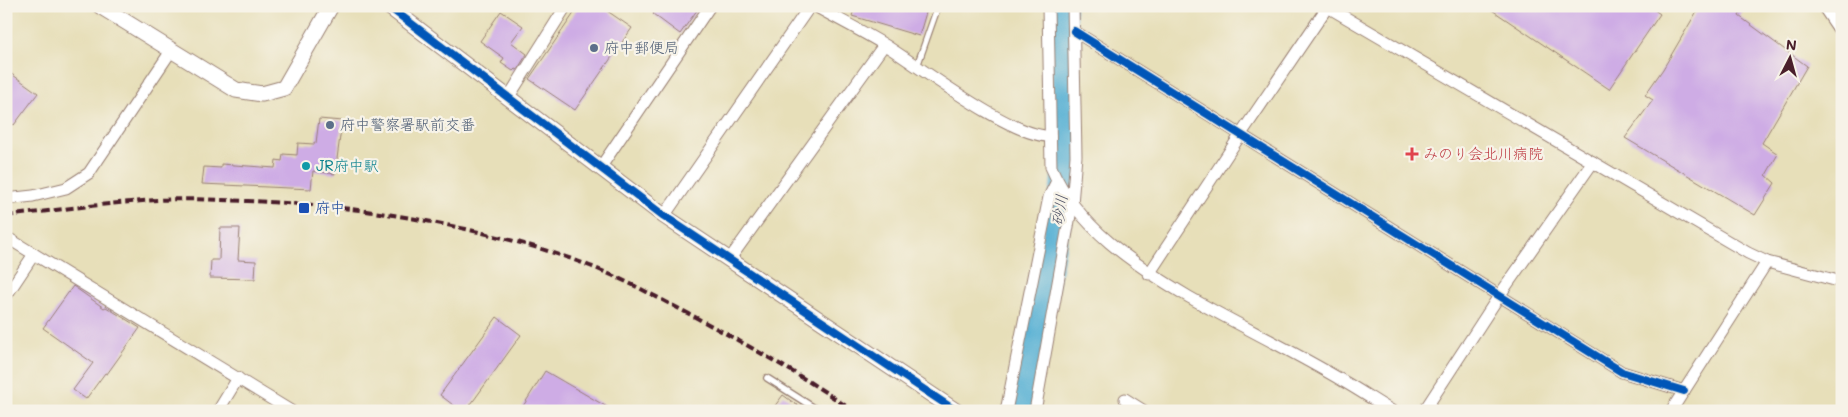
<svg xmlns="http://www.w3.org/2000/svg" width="1848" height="417" viewBox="0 0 1848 417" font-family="Mali,'Klee One',sans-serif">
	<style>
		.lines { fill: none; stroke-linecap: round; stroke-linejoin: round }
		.river { stroke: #57b0d4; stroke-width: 26 }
		.building { fill: #ceace5 }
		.service-casing { stroke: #987f72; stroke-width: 8 }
		.minor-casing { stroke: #987f72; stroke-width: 13 }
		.tertiary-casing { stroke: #987f72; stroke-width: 17 }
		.service { stroke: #fff; stroke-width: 5.5 }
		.minor { stroke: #fff; stroke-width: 11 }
		.tertiary { stroke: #fff; stroke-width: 15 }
		.rail { stroke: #4a1f2b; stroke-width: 4; stroke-dasharray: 8 4; stroke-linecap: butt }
		.cycleway-casing { stroke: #f7f3e8; stroke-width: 11 }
		.cycleway { stroke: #0057b8; stroke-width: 8 }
		.service-dot { fill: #5c6f8a; stroke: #f7f3e8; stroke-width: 2 }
		.health-dot { fill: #e0444e; stroke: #f7f3e8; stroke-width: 2 }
		.culture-dot { fill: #0f9aa8; stroke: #f7f3e8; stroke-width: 2 }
		.transit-dot { fill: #1a4fb4; stroke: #f7f3e8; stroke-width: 2 }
		.labels { text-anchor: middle; stroke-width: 4.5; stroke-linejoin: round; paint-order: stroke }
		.service-label { font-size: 15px; fill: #4e5e75; stroke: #f7f3e8; text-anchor: start }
		.health-label { font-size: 15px; fill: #be3a42; stroke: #f7f3e8; text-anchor: start }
		.culture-label { font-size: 15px; fill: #0d838f; stroke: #f7f3e8; text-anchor: start }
		.transit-label { font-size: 15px; fill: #164399; stroke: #f7f3e8; text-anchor: start }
		.water-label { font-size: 16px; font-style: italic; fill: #4f5266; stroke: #f7f3e8 }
	</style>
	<rect width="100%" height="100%" fill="#f7f3e8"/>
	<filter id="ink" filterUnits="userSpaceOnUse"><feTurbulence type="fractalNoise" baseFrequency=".02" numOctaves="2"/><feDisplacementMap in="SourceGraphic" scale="10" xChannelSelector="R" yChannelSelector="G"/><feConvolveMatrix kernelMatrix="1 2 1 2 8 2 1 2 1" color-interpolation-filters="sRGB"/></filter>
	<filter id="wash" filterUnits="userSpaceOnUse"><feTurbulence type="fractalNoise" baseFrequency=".0096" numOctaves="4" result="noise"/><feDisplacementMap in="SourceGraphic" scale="20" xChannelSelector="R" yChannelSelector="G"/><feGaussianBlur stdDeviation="1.12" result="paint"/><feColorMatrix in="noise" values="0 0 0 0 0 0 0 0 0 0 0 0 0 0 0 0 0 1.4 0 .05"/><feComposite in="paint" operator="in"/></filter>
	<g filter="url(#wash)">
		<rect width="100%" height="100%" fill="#e7dfb9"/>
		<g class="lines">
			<!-- river -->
			<path class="river" d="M1021 411 1060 212 1067 151 1063 6"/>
		</g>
		<g id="blocks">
			<!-- building -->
			<g class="building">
				<path d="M579 6H600L632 28 575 110 529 79Z"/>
				<path d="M659 6H700L680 34 653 14Z"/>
				<path d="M855 6H928L919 36 852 16Z"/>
				<path d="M1486 6H1649L1660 14 1609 89Z"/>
				<path d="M1700 6H1744L1739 16 1807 66 1762 143 1778 154 1766 175 1775 183 1755 215 1625 138 1653 100 1645 95 1663 69Z"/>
				<path d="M501 11 523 26 511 42 527 54 517 70 515 69 513 71 501 63 504 58 480 41Z"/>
				<path d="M6 70 38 93 14 125 6 120Z"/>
				<path d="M319 119 342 121 335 174 313 171 311 189 202 184 204 167 221 168V164L275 168 276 160 282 161 283 154 297 155 298 143 314 144V142L316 143Z"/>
				<path d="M220 228H240L238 260 256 261 255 279 210 278 211 260H219Z"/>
				<path d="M73 286 104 308 106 307 140 328 107 374 105 373 86 399 73 390 93 363 43 328Z"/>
				<path d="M497 317 521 335 466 411H461L440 395Z"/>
				<path d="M545 371 614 411H520Z"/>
				<path d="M783 395 805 411H771Z"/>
			</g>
		</g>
	</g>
	<g filter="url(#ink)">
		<use href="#blocks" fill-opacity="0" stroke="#987f72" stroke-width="1"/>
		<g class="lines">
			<!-- service casing -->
			<g class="service-casing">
				<g id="service">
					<path d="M917 66 938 6"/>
					<path d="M767 378 819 411"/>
				</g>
			</g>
			<!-- minor casing -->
			<g class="minor-casing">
				<g id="minor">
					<path d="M815 6C838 19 862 31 885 45 920 67 1013 138 1050 136"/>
					<path d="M1048 6 1051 167C1077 227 1135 265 1189 297 1240 326 1293 351 1343 381 1359 390 1375 401 1392 411"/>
					<path d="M1326 6 1748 253 1767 262 1842 282"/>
					<path d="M1823 6 1842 34"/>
					<path d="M1074 31 1622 372 1684 391"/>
					<path d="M508 98 566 6"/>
					<path d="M600 168 710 6"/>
					<path d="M6 199 33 196 66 188 89 173 171 51"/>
					<path d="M664 216 810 6"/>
					<path d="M6 237 291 411"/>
					<path d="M729 260 884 45"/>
					<path d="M1149 274 1241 134 1328 6"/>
					<path d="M6 296 34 254"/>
					<path d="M1125 399 1144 411"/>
					<path d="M218 411 238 378"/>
					<path d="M1006 411 1049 197 1057 181"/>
					<path d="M1035 411 1072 204 1076 156 1073 6"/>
					<path d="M1424 411 1499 296 1593 162"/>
					<path d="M1671 411 1767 262"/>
				</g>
			</g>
			<!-- tertiary casing -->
			<g class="tertiary-casing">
				<g id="tertiary">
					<path d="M100 6 236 90 262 94 284 88 331 6"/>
					<path d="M388 6 664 216 956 411"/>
				</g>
			</g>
			<!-- service -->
			<use href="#service" class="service"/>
			<!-- minor -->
			<use href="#minor" class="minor"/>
			<!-- tertiary -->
			<use href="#tertiary" class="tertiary"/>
			<!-- rail -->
			<path class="rail" d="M6 216C57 210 107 203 158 200 188 198 218 200 248 201 330 204 402 214 483 233 519 242 555 252 590 266 626 280 660 299 695 317 749 346 802 375 853 411"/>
			<!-- cycleway casing -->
			<g class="cycleway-casing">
				<g id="cycleway">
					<path d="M388 6 664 216 956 411"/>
					<path d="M1074 31 1622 372 1684 391"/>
				</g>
			</g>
			<!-- cycleway -->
			<use href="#cycleway" class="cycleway"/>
		</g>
	</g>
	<!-- markers -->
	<g class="service-dot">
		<circle cx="594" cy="48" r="5"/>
		<circle cx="330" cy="125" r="5"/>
	</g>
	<path class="health-dot" d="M1409.5 146.5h5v5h5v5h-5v5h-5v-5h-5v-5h5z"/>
	<circle class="culture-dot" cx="306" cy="166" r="5"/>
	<rect class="transit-dot" x="298" y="202" width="12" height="12" rx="2.5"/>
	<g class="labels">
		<!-- service labels -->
		<g class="service-label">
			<text x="604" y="53">府中郵便局</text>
			<text x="340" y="130">府中警察署駅前交番</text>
		</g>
		<!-- health labels -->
		<g class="health-label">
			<text x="1423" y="159">みのり会北川病院</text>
		</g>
		<!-- culture labels -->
		<g class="culture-label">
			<text x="316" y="171">JR府中駅</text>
		</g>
		<!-- transit labels -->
		<g class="transit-label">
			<text x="315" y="213">府中</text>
		</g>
		<!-- water labels -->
		<g class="water-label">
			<text transform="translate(1059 210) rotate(-81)" y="6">砂川</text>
		</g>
	</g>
	<!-- margin -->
	<rect width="1848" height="417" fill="none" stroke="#f7f3e8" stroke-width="25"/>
	<!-- north arrow -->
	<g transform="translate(1790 58) rotate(6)" stroke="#f7f3e8" stroke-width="4" paint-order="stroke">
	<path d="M0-4L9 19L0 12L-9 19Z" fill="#4a1f2b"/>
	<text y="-8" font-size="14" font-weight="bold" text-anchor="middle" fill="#4a1f2b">N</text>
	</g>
</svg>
